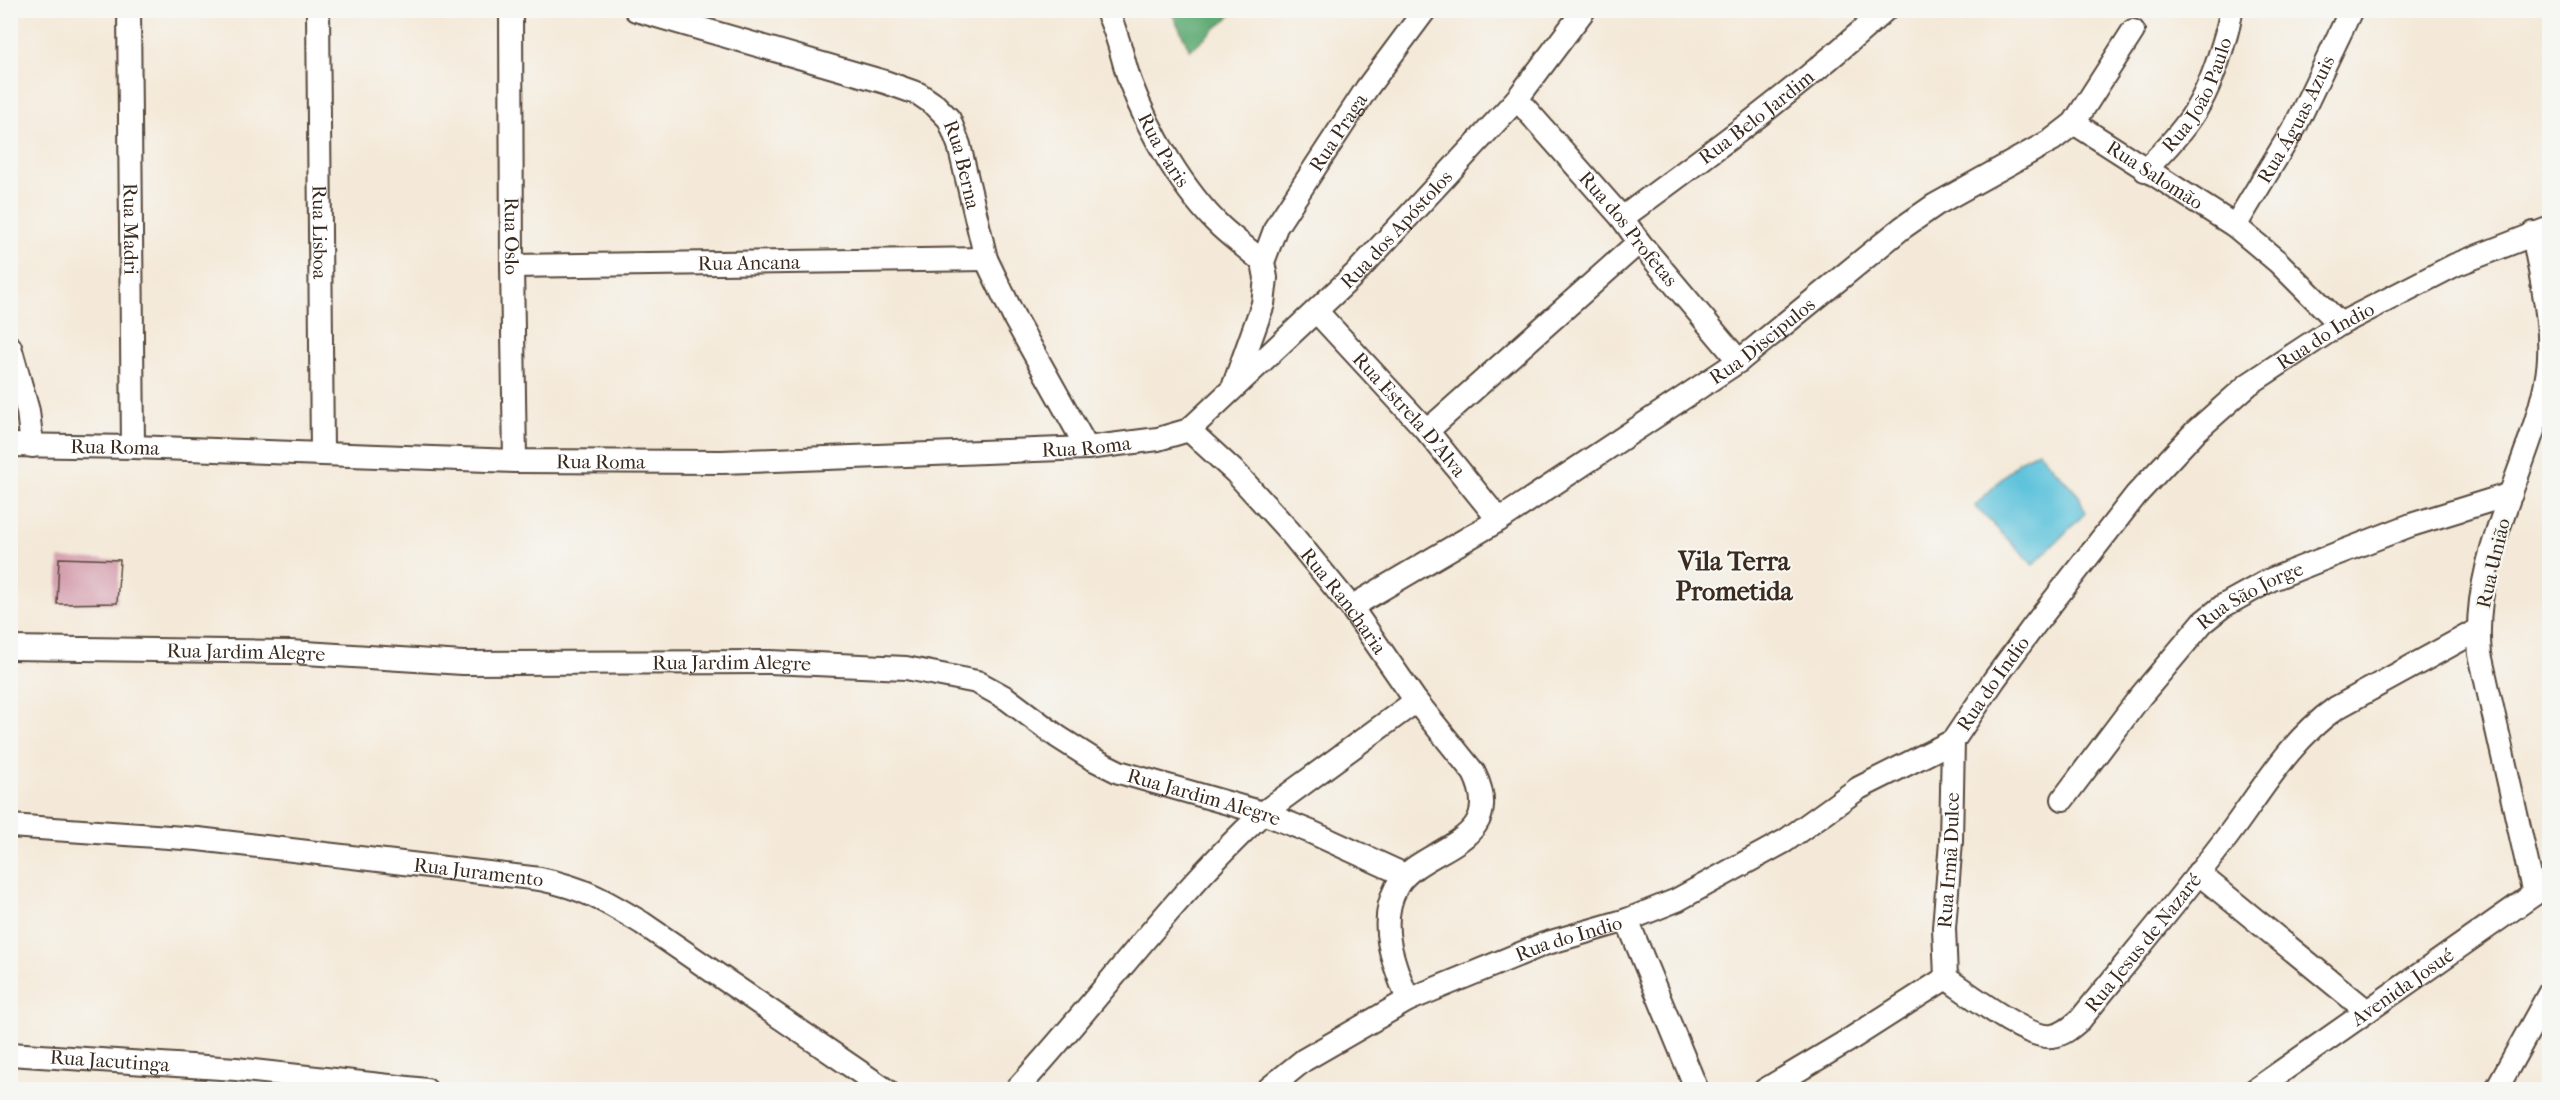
<svg xmlns="http://www.w3.org/2000/svg" width="2560" height="1100" viewBox="0 0 2560 1100" font-family="'IM FELL French Canon',serif">
	<style>
		.forest { fill: #60ac76; stroke: #4e6b4a; stroke-width: 1.5 }
		.water { fill: #5ec3dc; stroke: #4c767d; stroke-width: 1.5 }
		.building { fill: #d5a1b0 }
		.lines { fill: none; stroke-linecap: round; stroke-linejoin: round }
		.minor-casing { stroke: #57473a; stroke-width: 26 }
		.minor { stroke: #fff; stroke-width: 22 }
		.labels { text-anchor: middle; stroke-width: 4.5; stroke-linejoin: round; paint-order: stroke }
		.street-label { font-size: 20px; fill: #3b2a1e; stroke: #f6f6f2 }
		.district-label { font-size: 26px; font-weight: bold; fill: #3b2a1e; stroke: #f6f6f2 }
	</style>
	<rect width="100%" height="100%" fill="#f6f6f2"/>
	<filter id="ink" filterUnits="userSpaceOnUse"><feTurbulence type="fractalNoise" baseFrequency=".0167" numOctaves="2"/><feDisplacementMap in="SourceGraphic" scale="12" xChannelSelector="R" yChannelSelector="G"/><feConvolveMatrix kernelMatrix="1 2 1 2 8 2 1 2 1" color-interpolation-filters="sRGB"/></filter>
	<filter id="wash" filterUnits="userSpaceOnUse"><feTurbulence type="fractalNoise" baseFrequency=".008" numOctaves="4" result="noise"/><feDisplacementMap in="SourceGraphic" scale="24" xChannelSelector="R" yChannelSelector="G"/><feGaussianBlur stdDeviation="1.35" result="paint"/><feColorMatrix in="noise" values="0 0 0 0 0 0 0 0 0 0 0 0 0 0 0 0 0 1.4 0 .05"/><feComposite in="paint" operator="in"/></filter>
	<g filter="url(#wash)">
		<rect width="100%" height="100%" fill="#f4e9d8"/>
		<!-- forest -->
		<path class="forest" d="M1171 11H1236L1190 50Z"/>
		<!-- water -->
		<path class="water" d="M2038 451 2079 496 2085 513 2033 565 1975 506 2018 462Z"/>
		<g id="blocks">
			<!-- building -->
			<path class="building" d="M59 558 120 560 117 603 57 604Z"/>
		</g>
	</g>
	<g filter="url(#ink)">
		<use href="#blocks" fill-opacity="0" stroke="#57473a" stroke-width="1.5"/>
		<g class="lines">
			<!-- minor casing -->
			<g class="minor-casing">
				<g id="minor">
					<path id="s1" d="M129 10 133 447"/>
					<path id="s2" d="M318 10 322 453"/>
					<path id="s3" d="M511 10 512 266 515 461"/>
					<path id="s4" d="M636 10 885 82 919 94 935 105 949 119 959 145 986 259 1015 319 1087 448"/>
					<path id="s5" d="M1106 10C1119 34 1122 60 1131 84 1149 132 1184 192 1221 227 1234 239 1249 250 1263 262"/>
					<path id="s6" d="M1517 99 1622 218 1639 242 1739 361"/>
					<path id="s7" d="M2074 123 2235 226 2278 262 2340 324"/>
					<path id="s8" d="M2145 170C2186 129 2204 107 2221 51 2225 38 2230 24 2231 10"/>
					<path id="s9" d="M1622 218C1712 152 1802 86 1885 10"/>
					<path id="s10" d="M2235 226 2296 125 2351 10"/>
					<path d="M2533 233C2541 281 2556 333 2546 382 2528 472 2470 559 2480 654L2534 894"/>
					<path id="s11" d="M512 266 986 259"/>
					<path id="s12" d="M1317 312 1427 431 1499 520"/>
					<path d="M10 347 28 411 32 446"/>
					<path id="s13" d="M1234 385 1263 304 1266 278 1263 262 1276 227 1367 88 1425 10"/>
					<path id="s14" d="M1189 430 1236 473 1289 531 1351 607 1416 701 1474 773C1510 847 1417 846 1396 888 1377 925 1394 965 1408 1000"/>
					<path d="M1427 431 1639 242"/>
					<path id="s15" d="M10 445 133 447 515 461 722 462 1087 448 1158 439 1189 430 1355 274 1517 99 1584 10"/>
					<path id="s16" d="M1351 607 1499 520 1739 361 1902 228 1935 205 2052 140 2074 123 2133 31"/>
					<path id="s17" d="M10 648 290 652 463 663 770 662 906 668 977 682 1006 698 1058 737 1091 758 1119 772 1263 813 1311 832 1405 875"/>
					<path id="s18" d="M2063 799 2140 697 2203 622 2223 606 2270 580 2318 561 2411 525 2511 494"/>
					<path id="s19" d="M10 826 198 839 540 879C584 888 604 900 642 923L886 1090"/>
					<path d="M2198 873 2367 1011"/>
					<path d="M1627 920 1697 1090"/>
					<path id="s20" d="M1946 978C1968 993 2028 1040 2052 1036 2063 1035 2072 1027 2080 1020 2129 959 2180 899 2227 837 2261 792 2289 741 2336 708L2478 630"/>
					<path id="s21" d="M1946 978 1944 928 1951 841 1953 741"/>
					<path id="s22" d="M10 1054 236 1069 426 1090"/>
					<path d="M1016 1090C1100 999 1172 897 1263 813L1416 701"/>
					<path id="s23" d="M1267 1090 1304 1060 1408 1000 1544 944 1627 920 1677 900 1785 841 1859 788 1953 741 1994 680 2033 627 2136 495 2195 432 2249 384 2340 324 2455 265 2550 228"/>
					<path d="M1765 1090 1849 1040 1946 978"/>
					<path id="s24" d="M2255 1090 2550 883"/>
					<path d="M2496 1090 2550 992"/>
				</g>
			</g>
			<!-- minor -->
			<use href="#minor" class="minor"/>
		</g>
	</g>
	<g class="labels">
		<!-- street labels -->
		<g class="street-label">
			<text dy="7" stroke="none"><textPath href="#s8" startOffset="93">Rua João Paulo</textPath></text>
			<text dy="7" stroke="none"><textPath href="#s9" startOffset="168">Rua Belo Jardim</textPath></text>
			<text dy="7" stroke="none"><textPath href="#s10" startOffset="123">Rua Águas Azuis</textPath></text>
			<text dy="7" stroke="none"><textPath href="#s13" startOffset="279">Rua Praga</textPath></text>
			<text dy="7" stroke="none"><textPath href="#s5" startOffset="152">Rua Paris</textPath></text>
			<text dy="7" stroke="none"><textPath href="#s4" startOffset="382">Rua Berna</textPath></text>
			<text dy="7" stroke="none"><textPath href="#s7" startOffset="96">Rua Salomão</textPath></text>
			<text dy="7" stroke="none"><textPath href="#s1" startOffset="219">Rua Madri</textPath></text>
			<text dy="7" stroke="none"><textPath href="#s15" startOffset="1470">Rua dos Apóstolos</textPath></text>
			<text dy="7" stroke="none"><textPath href="#s6" startOffset="171">Rua dos Profetas</textPath></text>
			<text dy="7" stroke="none"><textPath href="#s2" startOffset="222">Rua Lisboa</textPath></text>
			<text dy="7" stroke="none"><textPath href="#s3" startOffset="226">Rua Oslo</textPath></text>
			<text dy="7" stroke="none"><textPath href="#s11" startOffset="237">Rua Ancana</textPath></text>
			<text dy="7" stroke="none"><textPath href="#s23" startOffset="1330">Rua do Indio</textPath></text>
			<text dy="7" stroke="none"><textPath href="#s16" startOffset="490">Rua Discipulos</textPath></text>
			<text dy="7" stroke="none"><textPath href="#s12" startOffset="138">Rua Estrela D'Alva</textPath></text>
			<text dy="7" stroke="none"><textPath href="#s15" startOffset="105">Rua Roma</textPath></text>
			<text dy="7" stroke="none"><textPath href="#s15" startOffset="1077">Rua Roma</textPath></text>
			<text dy="7" stroke="none"><textPath href="#s15" startOffset="591">Rua Roma</textPath></text>
			<text transform="translate(2493 563) rotate(-77)" y="7">Rua União</text>
			<text dy="7" stroke="none"><textPath href="#s18" startOffset="280">Rua São Jorge</textPath></text>
			<text dy="7" stroke="none"><textPath href="#s14" startOffset="231">Rua Rancharia</textPath></text>
			<text dy="7" stroke="none"><textPath href="#s17" startOffset="236">Rua Jardim Alegre</textPath></text>
			<text dy="7" stroke="none"><textPath href="#s17" startOffset="722">Rua Jardim Alegre</textPath></text>
			<text dy="7" stroke="none"><textPath href="#s23" startOffset="844">Rua do Indio</textPath></text>
			<text dy="7" stroke="none"><textPath href="#s17" startOffset="1226">Rua Jardim Alegre</textPath></text>
			<text dy="7" stroke="none"><textPath href="#s21" startOffset="118">Rua Irmã Dulce</textPath></text>
			<text dy="7" stroke="none"><textPath href="#s19" startOffset="471">Rua Juramento</textPath></text>
			<text dy="7" stroke="none"><textPath href="#s23" startOffset="340">Rua do Indio</textPath></text>
			<text dy="7" stroke="none"><textPath href="#s20" startOffset="255">Rua Jesus de Nazaré</textPath></text>
			<text dy="7" stroke="none"><textPath href="#s24" startOffset="180">Avenida Josué</textPath></text>
			<text dy="7" stroke="none"><textPath href="#s22" startOffset="100">Rua Jacutinga</textPath></text>
		</g>
		<!-- district labels -->
		<g class="district-label">
			<text x="1734" y="570">Vila Terra<tspan x="1734" dy="30">Prometida</tspan></text>
		</g>
	</g>
	<!-- margin -->
	<rect width="2560" height="1100" fill="none" stroke="#f6f6f2" stroke-width="36"/>
</svg>
